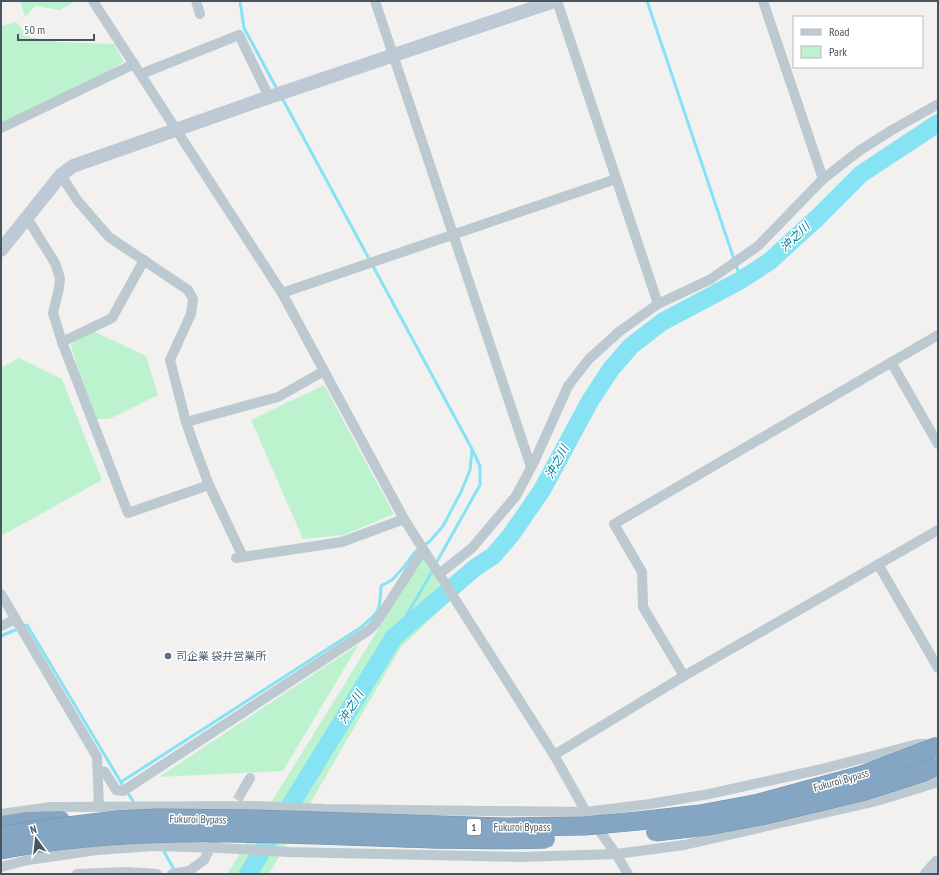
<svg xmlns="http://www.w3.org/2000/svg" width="939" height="875" viewBox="0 0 939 875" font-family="'PT Sans Narrow','Noto Sans JP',sans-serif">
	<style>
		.green { fill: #bcf3ce }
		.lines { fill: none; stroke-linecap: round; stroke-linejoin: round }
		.stream { stroke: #85e3f4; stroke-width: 3 }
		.river { stroke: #85e3f4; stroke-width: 18 }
		.street-tunnel { stroke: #c8c9cc; stroke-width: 10; stroke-dasharray: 10 5; stroke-linecap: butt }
		.highway-casing { stroke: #6f91af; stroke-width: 19 }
		.street { stroke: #bdc9d1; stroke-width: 10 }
		.secondary { stroke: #bdcad6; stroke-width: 14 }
		.highway { stroke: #84a6c3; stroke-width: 18 }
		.highway-bridge-casing { stroke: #6f91af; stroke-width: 19; stroke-linecap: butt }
		.highway-bridge { stroke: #84a6c3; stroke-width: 18 }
		.service-dot { fill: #5c6f8a; stroke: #fff; stroke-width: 1.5 }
		.labels { text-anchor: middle; stroke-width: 3; stroke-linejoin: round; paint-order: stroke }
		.shield { fill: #fff; stroke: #7e8890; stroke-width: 1 }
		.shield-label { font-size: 10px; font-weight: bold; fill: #465560 }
		.service-label { font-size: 11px; fill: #4e5e75; stroke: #fff; text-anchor: start }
		.street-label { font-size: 11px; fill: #465560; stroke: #fff }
		.water-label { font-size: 12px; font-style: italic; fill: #038197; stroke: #fff }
	</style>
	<rect width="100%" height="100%" fill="#f3f0f0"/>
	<!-- green -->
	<g class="green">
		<path d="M20 1H76L60 10 35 6 25 17Z"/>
		<path d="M16 22 29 37 58 42 114 44 124 62 1 132V26Z"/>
		<path d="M89 329 146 356 158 395 109 419H92L71 345Z"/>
		<path d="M19 358 62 379 102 480 1 536V368Z"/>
		<path d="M324 385 394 514 344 535 303 539 251 420Z"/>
		<path d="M423 557 449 602 401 647 269 874H227Z"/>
		<path d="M359 644 283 771 159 777Z"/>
	</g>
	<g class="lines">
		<!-- stream -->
		<g class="stream">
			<path d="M240 1 244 28 278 91"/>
			<path d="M647 1 741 280"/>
			<path d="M282 98 472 449 480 466V485L435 565"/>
			<path d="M1 636 27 625 122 784"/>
			<path d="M394 637 433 570"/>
			<path d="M121 782 360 628C380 611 380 612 381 586L392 580 404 567 415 552 430 541 443 526 461 492 470 470 472 451"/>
			<path d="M126 790 135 804"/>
			<path d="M162 848 175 871"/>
		</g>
		<!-- river -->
		<path class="river" d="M248 874 394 637 476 567 493 556 511 535 542 490 590 401 611 369 631 346 662 322 741 280 770 261 817 218 861 174 938 123"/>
		<!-- street-tunnel -->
		<g class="street-tunnel">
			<path d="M230 813 243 790"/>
			<path d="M204 860 220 830"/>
		</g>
		<!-- highway casing -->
		<g class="highway-casing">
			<path id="highway" d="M1 825 28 821 60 820"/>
		</g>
		<!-- street -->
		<g class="street">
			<path d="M93 1 282 293 404 519 554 755 586 812 616 854 628 874"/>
			<path d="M196 1 200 14"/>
			<path d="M375 1 531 467"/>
			<path d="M557 1 658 304"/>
			<path d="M763 1 823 179"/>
			<path d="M141 74 239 35 269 97"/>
			<path d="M1 128 134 64"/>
			<path d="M61 175 77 200 109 237 188 290 193 299 191 314 170 360 186 422 194 445 209 485 243 557"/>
			<path d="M27 218 55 263 60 278 59 288 53 313 62 342 128 513 209 485"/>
			<path d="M282 293 616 179"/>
			<path d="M62 342 112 318 144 260"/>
			<path d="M891 362 938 444"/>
			<path d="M186 422 278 397 324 371"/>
			<path d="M236 558 342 542 404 519"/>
			<path d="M878 564 938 668"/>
			<path d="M439 574 472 548 516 496 535 460 568 386 589 359 620 331 658 304 711 279 758 246 823 179 859 151 892 130 938 104"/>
			<path d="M1 594 97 757 99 807"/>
			<path d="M1 626 16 619"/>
			<path d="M684 676 643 607 642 572 614 524 938 335"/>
			<path d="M554 755 684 676 938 530"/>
			<path d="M98 771 105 772 116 790 123 791 369 630 376 623 423 550"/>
			<path d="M243 790 250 778"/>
			<path d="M1 814 51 807 252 806 325 809 586 812 650 804 709 794 822 769 918 744H928"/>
			<path d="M1 867 28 860 97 850 154 846 221 848 288 852 521 857 616 854 684 845 877 801 938 782"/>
			<path d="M77 874 127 872 157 874"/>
			<path d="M172 874 189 871 204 860"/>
		</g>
		<!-- secondary -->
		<g class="secondary">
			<path d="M1 250 61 175 73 166 252 103 554 1"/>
			<path d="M927 874 938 862"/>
		</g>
		<!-- highway -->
		<use href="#highway" class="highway"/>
		<!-- highway-bridge casing -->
		<g class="highway-bridge-casing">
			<g id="highway-bridge">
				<path d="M655 832 708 826 761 816 865 791 921 773 938 766"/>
				<path d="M1 836 27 831 117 820 157 818 253 819 503 827 585 826 638 821 700 814 759 803 862 775 938 746"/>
				<path d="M1 850C181 815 364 845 546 839"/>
			</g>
		</g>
		<!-- highway-bridge -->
		<use href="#highway-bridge" class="highway-bridge"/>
	</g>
	<!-- markers -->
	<circle class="service-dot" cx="168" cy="656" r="4"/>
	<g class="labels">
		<!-- shield labels -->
		<rect class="shield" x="467" y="819" width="14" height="16" rx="3"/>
		<g class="shield-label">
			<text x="474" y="831">1</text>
		</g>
		<!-- service labels -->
		<g class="service-label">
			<text x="176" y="660">司企業 袋井営業所</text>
		</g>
		<!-- street labels -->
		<g class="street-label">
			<text transform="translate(841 780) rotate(-16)" y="4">Fukuroi Bypass</text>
			<text transform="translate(198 819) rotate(1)" y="4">Fukuroi Bypass</text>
			<text x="522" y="831">Fukuroi Bypass</text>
		</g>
		<!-- water labels -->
		<g class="water-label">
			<text transform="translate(795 237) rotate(-44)" y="4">沖之川</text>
			<text transform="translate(557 462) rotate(-62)" y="4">沖之川</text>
			<text transform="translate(351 707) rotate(-58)" y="4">沖之川</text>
		</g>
	</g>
	<!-- border -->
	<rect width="939" height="875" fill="none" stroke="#465560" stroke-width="4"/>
	<!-- legend -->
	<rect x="793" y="16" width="130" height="52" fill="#ffffff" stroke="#b5bbbf"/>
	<rect x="801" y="29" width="20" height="6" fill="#bdcad6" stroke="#b5bbbf"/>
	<text x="829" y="36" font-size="12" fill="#465560">Road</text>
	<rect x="801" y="46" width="20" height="12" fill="#bcf3ce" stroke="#b5bbbf"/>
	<text x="829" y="56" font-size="12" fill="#465560">Park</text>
	<!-- north arrow -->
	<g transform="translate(36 839) rotate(345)" stroke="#ffffff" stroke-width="3" paint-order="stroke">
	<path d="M0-3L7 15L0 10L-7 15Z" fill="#465560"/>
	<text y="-6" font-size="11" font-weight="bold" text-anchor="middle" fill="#465560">N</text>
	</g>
	<!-- scale -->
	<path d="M18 34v6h76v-6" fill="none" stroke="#465560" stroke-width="2"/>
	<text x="24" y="34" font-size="12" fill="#465560" stroke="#ffffff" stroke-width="3" paint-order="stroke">50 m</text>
</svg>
